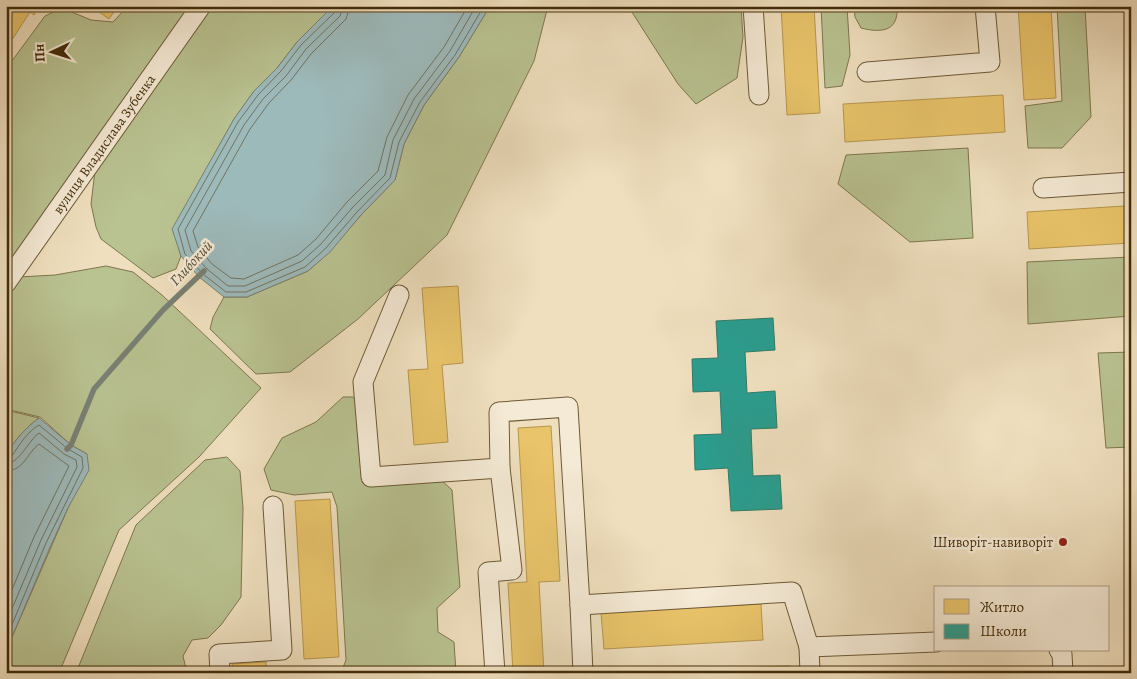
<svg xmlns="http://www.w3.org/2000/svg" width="1137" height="679" viewBox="0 0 1137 679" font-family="Alegreya,serif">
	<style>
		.green { fill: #b9c291; stroke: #7e774d }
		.water { fill: #9dbabb; stroke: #798174 }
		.homes { fill: #e9c46a; stroke: #b7964d }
		.schools { fill: #2a9d8f; stroke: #317b67 }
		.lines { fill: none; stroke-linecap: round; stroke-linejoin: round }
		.shore { stroke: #707362; stroke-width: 1 }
		.stream { stroke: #798174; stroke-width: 5.5 }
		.minor-casing { stroke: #6d5936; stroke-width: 21 }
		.minor { stroke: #f5ead5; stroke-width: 19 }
		.poi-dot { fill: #8f2418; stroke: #f5ead5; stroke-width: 2 }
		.labels { text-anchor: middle; stroke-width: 5; stroke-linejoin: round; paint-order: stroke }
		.street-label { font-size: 14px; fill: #422c09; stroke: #f5ead5 }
		.poi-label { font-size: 14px; fill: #422c09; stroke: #f5ead5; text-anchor: end }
		.water-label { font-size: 15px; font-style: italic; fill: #595036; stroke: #f5ead5 }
	</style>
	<rect width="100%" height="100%" fill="#efdfbe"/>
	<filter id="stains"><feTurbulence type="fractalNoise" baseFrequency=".004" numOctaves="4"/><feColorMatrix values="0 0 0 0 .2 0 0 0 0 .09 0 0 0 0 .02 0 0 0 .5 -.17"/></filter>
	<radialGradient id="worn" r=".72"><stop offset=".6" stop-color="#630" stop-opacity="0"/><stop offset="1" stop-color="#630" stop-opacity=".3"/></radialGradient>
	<!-- green -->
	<g class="green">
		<path d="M128 6H192L46 209 6 268V69L45 16 62 8 91 20 113 22Z"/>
		<path d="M213 6H333L297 42 277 68 254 91 234 119 173 229 181 256 176 269 153 278 101 239 96 227 91 204 95 171Z"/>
		<path d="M490 6H548L534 61 447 235 358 319 290 372 256 374 210 329 213 317 224 297H247L308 271 327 254 361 215 395 180 404 144 424 105 459 57Z"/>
		<path d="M628 6H741L743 37 737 78 696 104 678 84Z"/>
		<path d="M821 6H847L850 55 842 86 825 88Z"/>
		<path d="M854 6H897C899 32 881 33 861 28L855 17Z"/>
		<path d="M1057 6H1085L1091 117 1062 148H1028L1025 106 1062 101Z"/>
		<path d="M968 148 973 238 910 242 838 184 846 155Z"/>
		<path d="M1131 257V316L1028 324 1027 262Z"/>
		<path d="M106 266 133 272 162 295 261 388 199 457 119 530 59 673H6V651L68 508 87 454 71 445 40 417 6 409V295L19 277 55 275Z"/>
		<path d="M1131 352V447L1106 448 1098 353Z"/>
		<path d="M343 397H353L358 403 366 482 440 479 452 490 460 587 437 608 438 632 454 642 456 673H341L346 660 337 507 332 492 294 495 271 490 264 469 282 438 316 422Z"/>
		<path d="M6 410 39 418C25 428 14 441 6 456Z"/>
		<path d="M227 457 240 471 243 508 241 597 221 625 208 638 192 640 183 656 187 673H76L136 525 205 460Z"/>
	</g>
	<!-- water -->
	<g class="water">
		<path d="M333 6H490L459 57 424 105 404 144 395 180 361 215 330 252 308 271 247 297H224L199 277 181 256 172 229 234 119 254 91 277 68 297 42Z"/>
		<path d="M39 418 71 445 87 454 89 470 68 508 51 545 6 651V456C14 441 25 428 39 418Z"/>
	</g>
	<!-- homes -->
	<g class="homes">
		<path d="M6 6H39L34 15 30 12 6 49Z"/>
		<path d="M91 6H118L109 19Z"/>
		<path d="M781 6H814L820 113 787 115Z"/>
		<path d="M1018 6H1051L1056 98 1024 100Z"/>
		<path d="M1003 95 1005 132 845 142 843 104Z"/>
		<path d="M1125 206H1131V243L1029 249 1027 212Z"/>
		<path d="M458 286 463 363 442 365 448 442 414 445 408 370 428 369 422 288Z"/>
		<path d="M551 426 560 581 539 582 544 673H513L508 583 527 582 518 428Z"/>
		<path d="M330 499 339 657 304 659 295 501Z"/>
		<path d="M761 604 763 640 604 649 601 613Z"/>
		<path d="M266 662 267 673H233L232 664Z"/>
		<path d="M790 666V673H758V667Z"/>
	</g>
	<!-- schools -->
	<path class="schools" d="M773 318 775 350 745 352 747 393 775 391 777 428 751 429 753 476 780 475 782 509 731 511 728 468 695 470 694 435 722 434 720 391 693 392 692 359 718 358 716 321Z"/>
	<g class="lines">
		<!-- shore -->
		<g class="shore">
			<path d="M336 6 335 12 301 45 281 71 258 95 238 122 178 229 185 254 203 274 226 292H246L305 267 326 248 357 212 390 178 399 142 420 102 455 55 484 6"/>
			<path d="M343 6 340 16 306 49 286 76 263 99 244 125 185 230 191 251 207 269 228 286H245L302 261 321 244 353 207 385 175 393 140 414 99 450 51 476 6"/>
			<path d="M350 6 346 19 311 54 291 80 269 103 250 129 193 231 198 247 212 264 231 278 244 279 298 255 316 239 347 202 378 171 387 137 408 95 444 47 468 6"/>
			<path d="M6 458 12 456C19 445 28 431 39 425L68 449 82 457 83 468 46 543 6 639"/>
			<path d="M6 464C20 463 28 441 39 433L64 454 76 460 77 467 41 540 6 623"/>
			<path d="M6 471C24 471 27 453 39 444L69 466 34 537 6 604"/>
		</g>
		<!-- stream -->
		<path class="stream" d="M67 449 71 445 94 389 163 310 204 271"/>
		<!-- minor casing -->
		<g class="minor-casing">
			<g id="minor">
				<path d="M753 6 759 95"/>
				<path d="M867 72 990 62 985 6"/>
				<path d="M1043 188 1131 182"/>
				<path id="s1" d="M6 283 201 6"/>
				<path d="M399 295 363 382 371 477 500 468 499 412 568 407 580 605"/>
				<path d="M809 647 810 673"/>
				<path d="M1059 650 1062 654 1063 673"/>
				<path d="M220 673 219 654 282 650 273 506"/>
				<path d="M495 673 488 572 512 570 500 468"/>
				<path d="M583 673 580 605 792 592 809 647 936 642"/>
			</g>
		</g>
		<!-- minor -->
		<use href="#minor" class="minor"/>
	</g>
	<!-- markers -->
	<circle class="poi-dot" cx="1063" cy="542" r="5"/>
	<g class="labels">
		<!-- street labels -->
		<g class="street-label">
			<text dy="5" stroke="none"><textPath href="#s1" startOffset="170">вулиця Владислава Зубенка</textPath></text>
		</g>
		<!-- poi labels -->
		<g class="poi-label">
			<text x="1053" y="547">Шиворіт-навиворіт</text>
		</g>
		<!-- water labels -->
		<g class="water-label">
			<text transform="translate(191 263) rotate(-47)" y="5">Глибокий</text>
		</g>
	</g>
	<!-- margin -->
	<rect width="1137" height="679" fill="none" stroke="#efdfbe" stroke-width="25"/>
	<rect x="8" y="8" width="1122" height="664" fill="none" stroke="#422c09" stroke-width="2.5"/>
	<rect x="12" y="12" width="1112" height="654" fill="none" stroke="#422c09"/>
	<!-- legend -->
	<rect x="934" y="586" width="175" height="65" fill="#f5ead5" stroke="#ad9e83"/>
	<rect x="944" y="599" width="25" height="15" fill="#e9c46a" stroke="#ad9e83"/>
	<text x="980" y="612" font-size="15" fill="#422c09">Житло</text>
	<rect x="944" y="624" width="25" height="15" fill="#2a9d8f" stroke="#ad9e83"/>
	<text x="980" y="636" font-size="15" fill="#422c09">Школи</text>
	<!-- north arrow -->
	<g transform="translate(52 52) rotate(266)" stroke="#f5ead5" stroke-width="4" paint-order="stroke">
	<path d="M0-4L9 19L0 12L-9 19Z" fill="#422c09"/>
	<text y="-8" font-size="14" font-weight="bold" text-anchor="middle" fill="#422c09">Пн</text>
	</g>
	<rect width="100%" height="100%" filter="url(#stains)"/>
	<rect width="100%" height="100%" fill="url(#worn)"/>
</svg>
